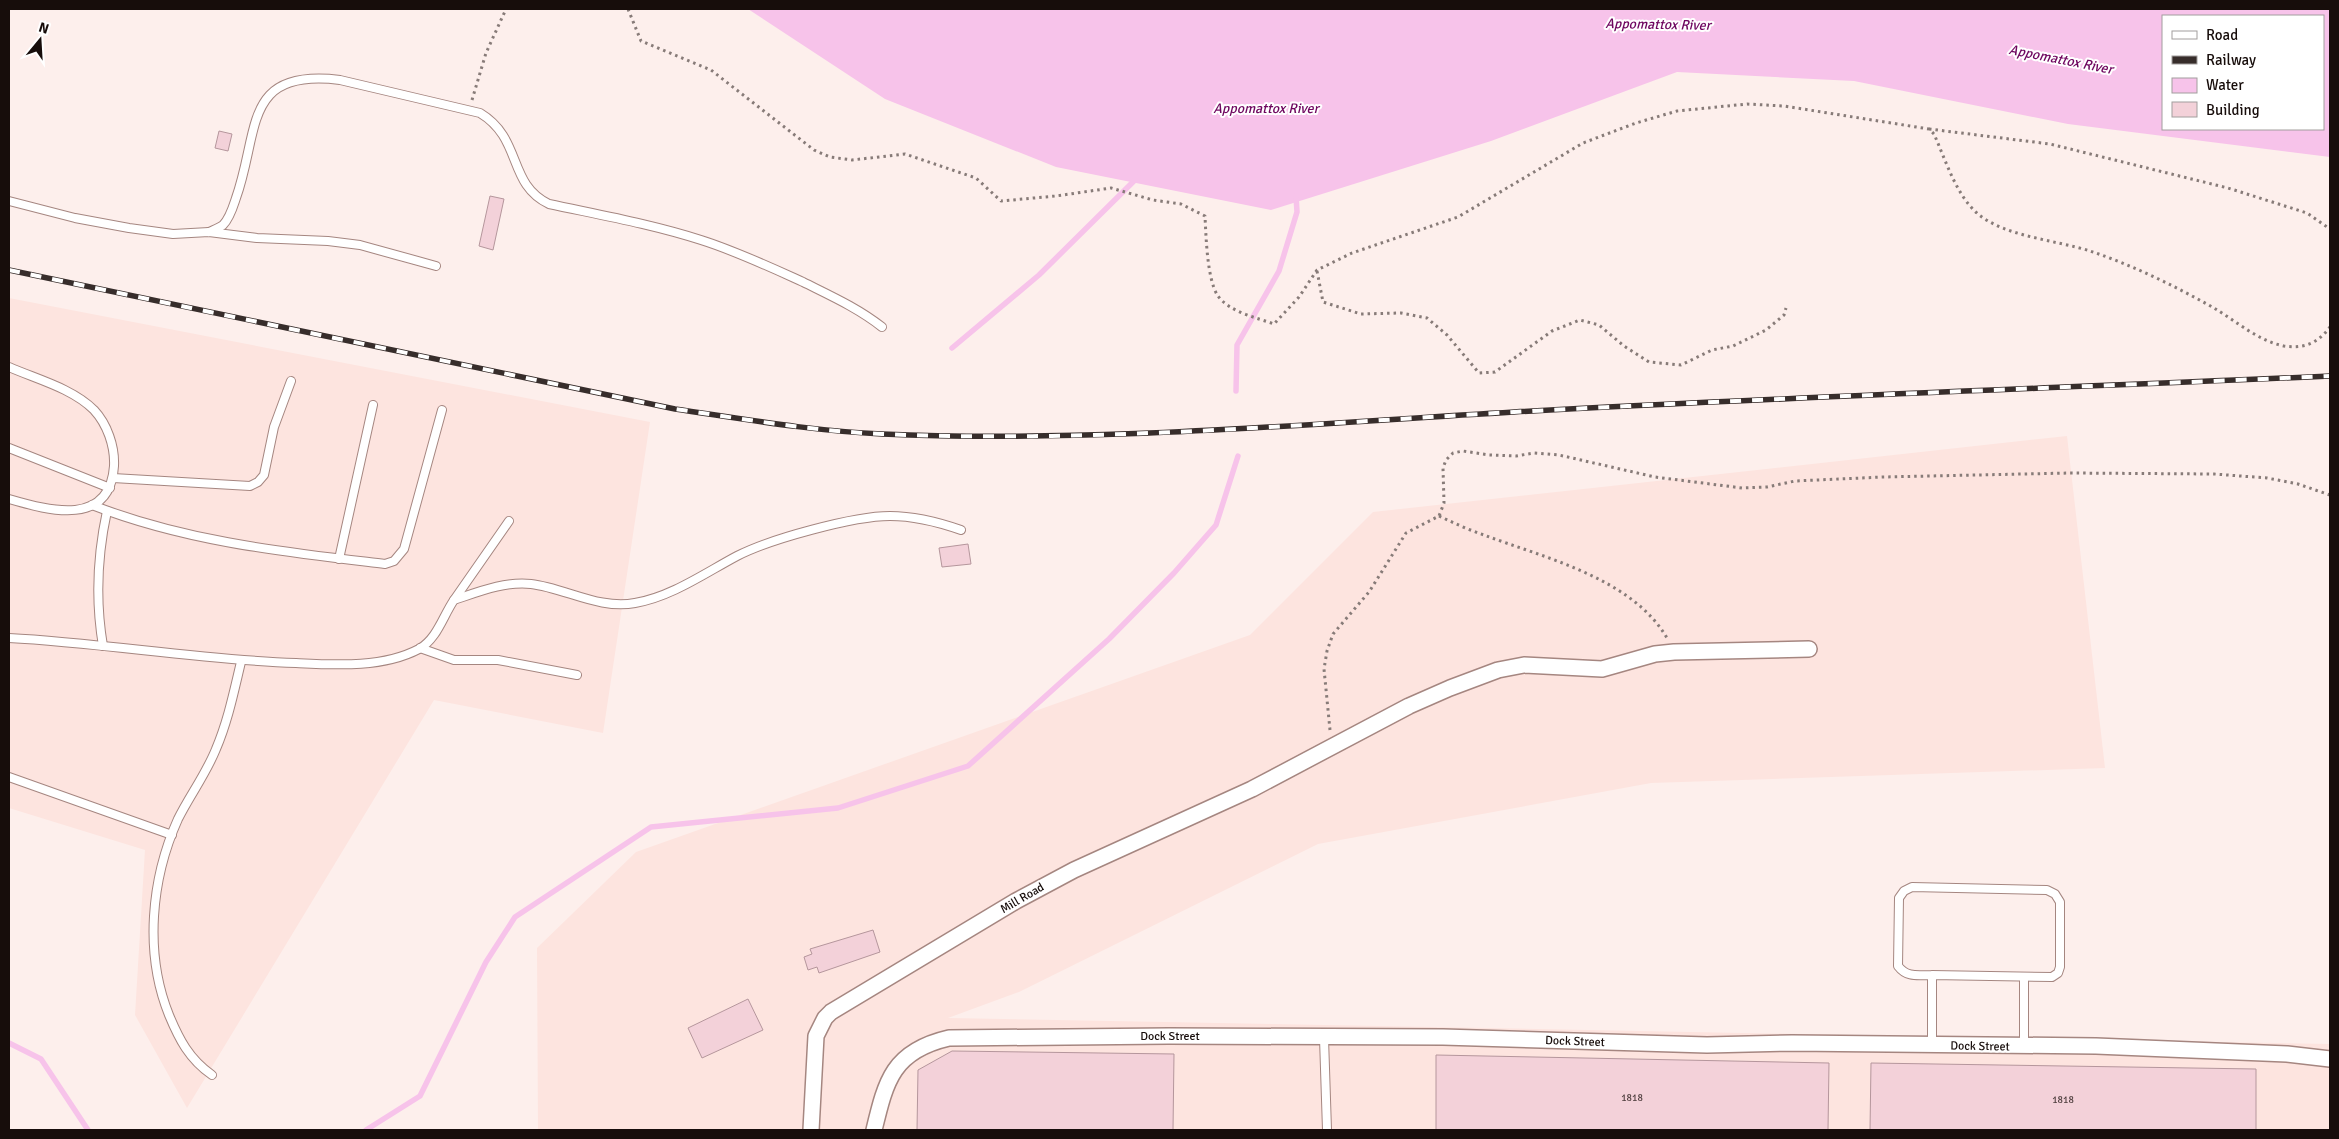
<svg xmlns="http://www.w3.org/2000/svg" width="2339" height="1139" viewBox="0 0 2339 1139" font-family="Signika,sans-serif">
	<style>
		.built { fill: #fde4df }
		.water { fill: #f7c3ea; fill-rule: evenodd }
		.lines { fill: none; stroke-linecap: round; stroke-linejoin: round }
		.stream { stroke: #f7c3ea; stroke-width: 5.5 }
		.building { fill: #f3d1d9; stroke: #b5969c }
		.service-casing { stroke: #a58680; stroke-width: 10 }
		.minor-casing { stroke: #a58680; stroke-width: 18 }
		.path { stroke: #877b78; stroke-width: 3; stroke-dasharray: 2.5 4; stroke-linecap: butt }
		.service { stroke: #fff; stroke-width: 8 }
		.minor { stroke: #fff; stroke-width: 15 }
		.rail-casing { stroke: #372d2b; stroke-width: 5.5 }
		.rail { stroke: #fff; stroke-width: 4; stroke-dasharray: 11; stroke-linecap: butt }
		.labels { text-anchor: middle; stroke-width: 4; stroke-linejoin: round; paint-order: stroke }
		.number-label { font-size: 10px; fill: #4e3e3e }
		.street-label { font-size: 12px; fill: #170d0b; stroke: #fff }
		.water-label { font-size: 14px; font-style: italic; fill: #6e065f; stroke: #fff }
	</style>
	<rect width="100%" height="100%" fill="#fdefec"/>
	<!-- built -->
	<g class="built">
		<path d="M9 298 650 422 603 733 434 700 187 1108 135 1015 145 850 9 808Z"/>
		<path d="M2067 436 2105 768 1651 783 1318 844 1019 992 948 1018 2330 1044V1130H538L537 948 636 852 1250 635 1373 512Z"/>
	</g>
	<!-- water -->
	<path class="water" d="M748 9H2330V157L2068 124 1854 81 1677 72 1491 141 1271 210 1056 167 885 99ZM2163 16H2323V129H2163Z"/>
	<g class="lines">
		<!-- stream -->
		<g class="stream">
			<path d="M952 348 1039 275 1138 177"/>
			<path d="M1236 391 1237 345 1279 271 1297 212 1296 196"/>
			<path d="M9 1043 41 1059 88 1130"/>
			<path d="M366 1130 420 1096 486 962 515 917 651 827 838 808 968 766 1109 639 1174 573 1216 525 1238 456"/>
		</g>
	</g>
	<!-- building -->
	<g class="building">
		<path d="M219 131 232 134 228 151 215 148Z"/>
		<path d="M490 196 504 199 493 250 479 246Z"/>
		<path d="M968 544 971 564 942 567 939 548Z"/>
		<path d="M873 930 880 952 819 973 817 967 808 970 804 957 812 954 810 949Z"/>
		<path d="M748 999 763 1030 702 1058 688 1028Z"/>
		<path d="M952 1051 1174 1054 1173 1130H917L918 1070Z"/>
		<path d="M1436 1055 1829 1063 1828 1130H1436Z"/>
		<path d="M1871 1063 2256 1069V1130H1870Z"/>
	</g>
	<g class="lines">
		<!-- service casing -->
		<g class="service-casing">
			<g id="service">
				<path d="M9 201 75 218 129 228 173 234 209 232 257 238 328 241 360 245 436 266"/>
				<path d="M209 232C213 230 219 228 223 225 230 218 233 207 236 198 260 131 242 68 340 80L480 113C523 139 507 184 549 204 600 215 651 224 701 240 736 251 770 267 803 282 831 296 858 308 882 327"/>
				<path d="M9 367C36 379 72 388 94 410 107 424 115 446 114 466 110 527 50 511 9 499"/>
				<path d="M9 448 110 488"/>
				<path d="M113 478 250 486 258 482 264 475 274 427 291 381"/>
				<path d="M92 505C187 542 285 552 385 564L394 561 404 549 442 410"/>
				<path d="M339 559 373 405"/>
				<path d="M454 600 509 521"/>
				<path d="M9 638C105 643 200 660 296 663 336 665 383 668 419 649 437 639 443 616 454 600 478 592 505 581 531 584 565 588 600 610 635 603 671 597 705 573 737 556 770 539 854 516 890 516 914 516 938 522 961 530"/>
				<path d="M103 646C95 599 97 557 107 511"/>
				<path d="M420 648 454 660H498L577 675"/>
				<path d="M9 777 172 835"/>
				<path d="M2024 977V1046"/>
				<path d="M1324 1038 1327 1130"/>
				<path d="M1932 1045V975C1918 975 1907 978 1898 966L1899 898 1904 891 1912 887 2047 890 2055 894 2060 902V967L2058 973 2052 977 1932 975"/>
				<path d="M212 1075C189 1059 179 1039 169 1015 144 953 151 879 178 819 190 795 206 774 216 749 228 721 234 691 241 662"/>
			</g>
		</g>
		<!-- minor casing -->
		<g class="minor-casing">
			<g id="minor">
				<path d="M811 1130 816 1036 825 1018 831 1012 1016 901 1074 870 1252 789 1409 706 1450 688 1498 670 1524 665 1602 669 1655 654 1674 652 1809 649"/>
				<path d="M874 1130C886 1080 893 1051 949 1038L1169 1036 1443 1037 1707 1045 1792 1043 2096 1046 2287 1054 2330 1059"/>
			</g>
		</g>
		<!-- path -->
		<g class="path">
			<path d="M628 9 641 41 711 70 814 150 830 157 852 160 905 154 976 178 1001 201 1056 196 1111 188 1153 200 1181 204 1205 216C1206 236 1207 280 1218 296 1229 312 1258 318 1274 324L1299 297 1317 270 1352 253 1458 217 1583 143 1636 123 1677 111 1747 104 1784 106 1929 129 1934 134C1946 161 1956 195 1978 214 2006 237 2056 240 2090 251 2132 265 2175 286 2214 308 2236 321 2258 341 2284 346 2304 349 2318 343 2330 327"/>
			<path d="M472 100 486 53 506 9"/>
			<path d="M1929 129 2050 144 2228 188 2307 213 2330 229"/>
			<path d="M1317 271 1323 302 1361 314 1401 313 1427 318 1447 335 1479 373 1495 372 1552 331 1580 320 1599 325 1624 346 1649 362 1681 365 1712 350 1733 346 1766 330 1784 315 1786 308"/>
			<path d="M1439 516C1454 523 1469 530 1484 535 1545 558 1632 578 1667 638"/>
			<path d="M1330 730 1324 669 1327 651 1333 634 1369 592 1406 533 1439 516 1444 503 1443 468 1446 460 1453 453 1463 451 1489 455 1516 456 1534 453 1559 455 1655 477 1742 488 1767 487 1795 481 1883 477 2070 473 2214 474 2267 478 2298 484 2330 495"/>
		</g>
		<!-- service -->
		<use href="#service" class="service"/>
		<!-- minor -->
		<use href="#minor" class="minor"/>
		<!-- rail casing -->
		<g class="rail-casing">
			<path id="rail" d="M9 270 675 409C744 419 812 431 882 434 1093 443 1304 424 1514 412 1786 397 2058 388 2330 376"/>
		</g>
		<!-- rail -->
		<use href="#rail" class="rail"/>
	</g>
	<g class="labels">
		<!-- number labels -->
		<g class="number-label">
			<text x="1632" y="1101">1818</text>
			<text x="2063" y="1103">1818</text>
		</g>
		<!-- street labels -->
		<g class="street-label">
			<text transform="translate(1022 898) rotate(-30)" y="4">Mill Road</text>
			<text x="1170" y="1040">Dock Street</text>
			<text transform="translate(1575 1041) rotate(2)" y="4">Dock Street</text>
			<text transform="translate(1980 1046) rotate(1)" y="4">Dock Street</text>
		</g>
		<!-- water labels -->
		<g class="water-label">
			<text transform="translate(1658 24) rotate(1)" y="5">Appomattox River</text>
			<text transform="translate(2061 59) rotate(11)" y="5">Appomattox River</text>
			<text x="1266" y="113">Appomattox River</text>
		</g>
	</g>
	<!-- border -->
	<rect width="2339" height="1139" fill="none" stroke="#170d0b" stroke-width="20"/>
	<!-- legend -->
	<rect x="2162" y="15" width="162" height="115" fill="#ffffff" stroke="#a29e9d"/>
	<rect x="2172" y="31" width="25" height="8" fill="#ffffff" stroke="#a29e9d"/>
	<text x="2206" y="40" font-size="15" fill="#170d0b">Road</text>
	<rect x="2172" y="56" width="25" height="8" fill="#372d2b" stroke="#a29e9d"/>
	<text x="2206" y="65" font-size="15" fill="#170d0b">Railway</text>
	<rect x="2172" y="78" width="25" height="15" fill="#f7c3ea" stroke="#a29e9d"/>
	<text x="2206" y="90" font-size="15" fill="#170d0b">Water</text>
	<rect x="2172" y="102" width="25" height="15" fill="#f3d1d9" stroke="#a29e9d"/>
	<text x="2206" y="115" font-size="15" fill="#170d0b">Building</text>
	<!-- north arrow -->
	<g transform="translate(40 40) rotate(18)" stroke="#ffffff" stroke-width="4" paint-order="stroke">
	<path d="M0-4L9 19L0 12L-9 19Z" fill="#170d0b"/>
	<text y="-8" font-size="14" font-weight="bold" text-anchor="middle" fill="#170d0b">N</text>
	</g>
</svg>
